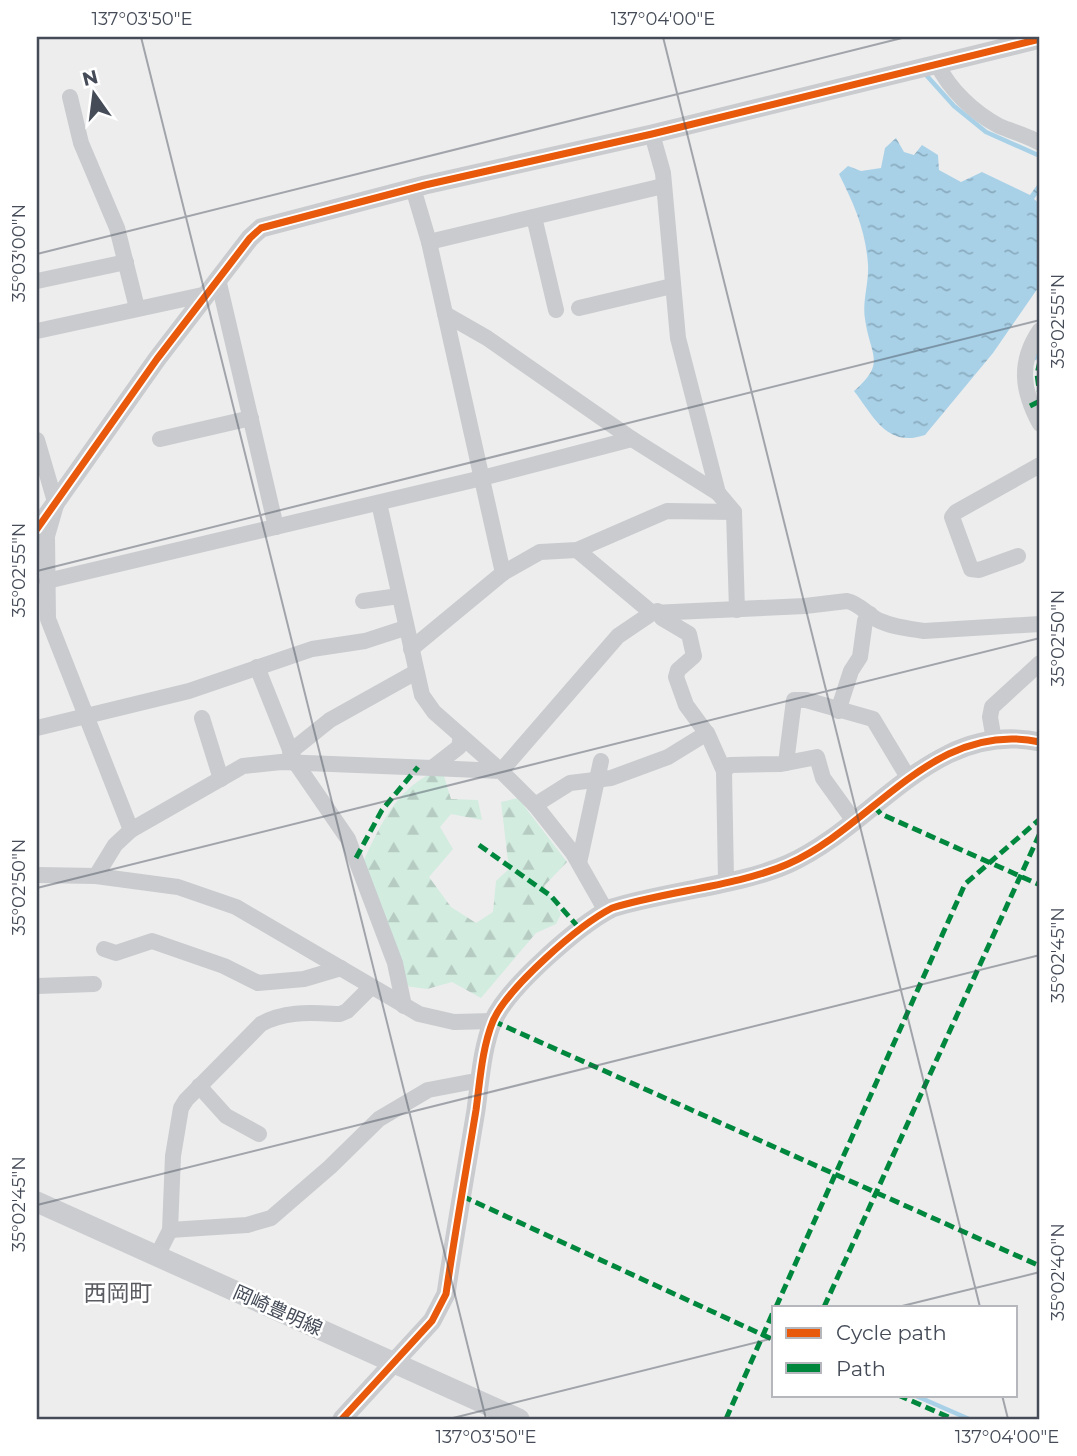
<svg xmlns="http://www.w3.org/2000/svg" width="1077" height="1456" viewBox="0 0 1077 1456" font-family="Montserrat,'Noto Sans JP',sans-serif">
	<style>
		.forest { fill: url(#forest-firs) }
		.water { fill: url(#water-ripples) }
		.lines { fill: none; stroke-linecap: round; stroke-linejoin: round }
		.stream { stroke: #a8d1e8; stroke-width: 4.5 }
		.minor { stroke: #c9cbce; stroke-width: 16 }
		.tertiary { stroke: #c9cbce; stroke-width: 19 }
		.secondary { stroke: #cacccf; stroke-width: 21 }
		.quiet { stroke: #00873e; stroke-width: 5; stroke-dasharray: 10 5; stroke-linecap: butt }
		.cycleway-casing { stroke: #fff; stroke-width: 11 }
		.cycleway { stroke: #e8590c; stroke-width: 7 }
		.ticks { fill: none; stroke: #454c58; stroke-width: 2; stroke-opacity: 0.45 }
		.labels { text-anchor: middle; stroke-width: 5; stroke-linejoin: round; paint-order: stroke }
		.street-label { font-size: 19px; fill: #454c58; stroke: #fff }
		.quarter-label { font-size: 23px; fill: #595b60; stroke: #fff }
		.neatline { fill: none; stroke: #454c58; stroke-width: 2.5 }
		.ticks-label { font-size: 18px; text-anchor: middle; fill: #454c58 }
	</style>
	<defs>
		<pattern id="forest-firs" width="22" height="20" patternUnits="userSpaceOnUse" patternTransform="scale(1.75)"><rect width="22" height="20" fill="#d2ece0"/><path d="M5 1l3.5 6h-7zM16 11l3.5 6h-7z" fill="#b6ccc2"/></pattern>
		<pattern id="water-ripples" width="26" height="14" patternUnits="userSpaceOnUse" patternTransform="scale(1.75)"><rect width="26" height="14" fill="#a8d1e8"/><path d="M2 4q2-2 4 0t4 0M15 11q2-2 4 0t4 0" fill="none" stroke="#8bacbf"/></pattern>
	</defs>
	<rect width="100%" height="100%" fill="#ededed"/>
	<!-- forest -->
	<path class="forest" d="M432 773H443L451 799 478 800 482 820 451 814 440 827 453 849 429 877 451 907 476 923 493 912 496 881 509 869 501 802 518 798 567 862 544 886 561 914 556 924 536 933 481 998 452 982 427 989 405 986 363 862C380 826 395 791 432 773Z"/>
	<!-- water -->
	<path class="water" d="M896 138 904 152 914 155 922 145 938 155 939 170 961 182 982 172 1030 195 1040 181V191L1034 199 1040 204V285L993 353 925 435C887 448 874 417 854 391 887 362 870 356 865 319 862 302 869 283 868 265 866 231 854 204 839 174L848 166 861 171 881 168 885 148Z"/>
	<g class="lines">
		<!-- stream -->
		<g class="stream">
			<path d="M927 76 954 106 986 132 1040 156"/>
			<path d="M1035 358 1040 346"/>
			<path d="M773 1331 774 1332"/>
			<path d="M914 1395 969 1419"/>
		</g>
		<!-- minor -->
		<g class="minor">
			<path d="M937 64C950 90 973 112 999 126 1013 132 1027 135 1040 143"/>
			<path d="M70 97 81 143 117 228 137 308"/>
			<path d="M652 134 663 173 678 338 718 493"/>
			<path d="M413 188 429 242 503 573"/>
			<path d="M534 217 556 310"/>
			<path d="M429 242 663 186"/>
			<path d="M218 279 276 527"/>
			<path d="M37 281 126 262"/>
			<path d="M579 308 672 286"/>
			<path d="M445 314 487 338 632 439"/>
			<path d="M1040 330C1018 362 1022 391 1040 424"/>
			<path d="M37 331 207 294"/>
			<path d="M160 439 251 418"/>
			<path d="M37 440 56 505 47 536 48 619 131 830"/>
			<path d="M379 503 422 695 434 712 501 771 618 636 652 613 805 606 847 601C861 604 868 616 880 621 894 627 909 629 924 631L1040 624"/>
			<path d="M577 550 652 613"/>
			<path d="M1018 556 979 570 971 569 952 517 956 512 1040 465"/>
			<path d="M47 581 482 478 632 439 718 493 734 512 737 610"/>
			<path d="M363 601 399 596"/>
			<path d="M657 611 662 618 689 634 694 656 678 670 676 677 686 705 708 735 724 771"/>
			<path d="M411 649 503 573 540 552 577 550 667 511 734 512"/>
			<path d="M257 667 295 762 348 839 395 963 404 1006"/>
			<path d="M838 711 851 671 860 657 865 621 870 614"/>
			<path d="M202 718 221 779"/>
			<path d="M37 728 189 691 312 649 365 641 405 628"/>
			<path d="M994 740 990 717 992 707 1040 663"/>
			<path d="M290 752 330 720 416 672"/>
			<path d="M786 763 794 700H806L873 719 909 779"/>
			<path d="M432 768 501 771 535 805"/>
			<path d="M579 863 601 761"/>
			<path d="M37 875 96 876 178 887 236 907 419 1014 454 1022 493 1021"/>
			<path d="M96 876 115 845 131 830 243 766 281 762 432 768 459 747 461 736"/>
			<path d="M726 880 724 771 730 765 781 764 817 757 823 778 854 821"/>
			<path d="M606 911 573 853 535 805 570 783 611 778 668 757 707 733"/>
			<path d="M104 949 116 953 152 941 224 966 258 983 304 979 341 968"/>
			<path d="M37 986 94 984"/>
			<path d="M199 1086 226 1116 259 1134"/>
			<path d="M170 1230 247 1225 271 1218 330 1167 379 1119 428 1090 470 1082 479 1084"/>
			<path d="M157 1256 170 1230 173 1156 181 1108 186 1100 261 1024C286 1010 313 1013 340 1014L347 1011 371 987"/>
		</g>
		<!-- tertiary -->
		<g class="tertiary">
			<path d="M37 529 157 359 250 238 261 228 425 185 652 134 1040 39"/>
			<path d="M342 1419 432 1321 446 1294C455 1232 466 1171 476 1110 480 1081 482 1048 493 1021 508 987 579 925 612 908 666 891 738 886 788 864 874 826 934 719 1040 742"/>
		</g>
		<!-- secondary -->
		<path class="secondary" d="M37 1202 519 1419"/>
		<!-- quiet -->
		<g class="quiet">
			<path d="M1040 361 1037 374 1040 396"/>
			<path d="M1030 406 1040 401"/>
			<path d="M874 806 881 814 1040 885"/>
			<path d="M479 845 551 896 579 928"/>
			<path d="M356 858 382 810 418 767"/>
			<path d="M493 1021 1040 1266"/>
			<path d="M462 1196 774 1340"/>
			<path d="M776 1307 965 884 1040 819"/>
			<path d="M824 1307 1040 833"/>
			<path d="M898 1395 953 1419"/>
			<path d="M726 1419 774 1310"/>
		</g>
		<!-- cycleway casing -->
		<g class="cycleway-casing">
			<g id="cycleway">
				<path d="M37 529 157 359 250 238 261 228 425 185 652 134 1040 39"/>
				<path d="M342 1419 432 1321 446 1294C455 1232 466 1171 476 1110 480 1081 482 1048 493 1021 508 987 579 925 612 908 666 891 738 886 788 864 874 826 934 719 1040 742"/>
			</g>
		</g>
		<!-- cycleway -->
		<use href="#cycleway" class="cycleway"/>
	</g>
	<!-- ticks -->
	<path class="ticks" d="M141 37 486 1419M663 37 980 1307M37 254 906 37M37 571 1040 320M37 888 1040 638M37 1205 1040 955M898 1307 1040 1272M1002 1395 1008 1419M449 1419 774 1338"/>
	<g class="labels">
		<!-- street labels -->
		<g class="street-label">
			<text transform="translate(278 1310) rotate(24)" y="7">岡崎豊明線</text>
		</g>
		<!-- quarter labels -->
		<g class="quarter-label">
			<text x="118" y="1301">西岡町</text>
		</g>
	</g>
	<!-- border -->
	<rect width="1077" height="1456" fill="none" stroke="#ffffff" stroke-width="77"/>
	<!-- legend -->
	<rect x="772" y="1306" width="245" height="91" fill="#ffffff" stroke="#b5b7bc" stroke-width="2"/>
	<rect x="786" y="1328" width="35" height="10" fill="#e8590c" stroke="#b5b7bc" stroke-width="2"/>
	<text x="836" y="1340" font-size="21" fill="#454c58">Cycle path</text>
	<rect x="786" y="1363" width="35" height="10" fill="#00873e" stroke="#b5b7bc" stroke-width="2"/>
	<text x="836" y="1376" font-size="21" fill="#454c58">Path</text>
	<!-- north arrow -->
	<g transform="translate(94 94) rotate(346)" stroke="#ffffff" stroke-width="5" paint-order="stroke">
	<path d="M0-5L12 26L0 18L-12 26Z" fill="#454c58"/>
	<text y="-10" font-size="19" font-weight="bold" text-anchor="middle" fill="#454c58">N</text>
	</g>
	<rect x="38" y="38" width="1000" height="1380" class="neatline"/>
	<g class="ticks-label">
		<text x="142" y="25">137°03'50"E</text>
		<text x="663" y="25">137°04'00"E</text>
		<text transform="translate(19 253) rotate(-90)" y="6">35°03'00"N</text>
		<text transform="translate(1058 321) rotate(-90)" y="6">35°02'55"N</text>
		<text transform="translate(19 570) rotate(-90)" y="6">35°02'55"N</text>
		<text transform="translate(1058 638) rotate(-90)" y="6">35°02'50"N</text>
		<text transform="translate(19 887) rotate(-90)" y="6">35°02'50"N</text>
		<text transform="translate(1058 955) rotate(-90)" y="6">35°02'45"N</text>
		<text transform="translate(19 1204) rotate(-90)" y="6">35°02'45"N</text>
		<text transform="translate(1058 1272) rotate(-90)" y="6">35°02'40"N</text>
		<text x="486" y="1443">137°03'50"E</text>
		<text x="1007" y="1443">137°04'00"E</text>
	</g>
</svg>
